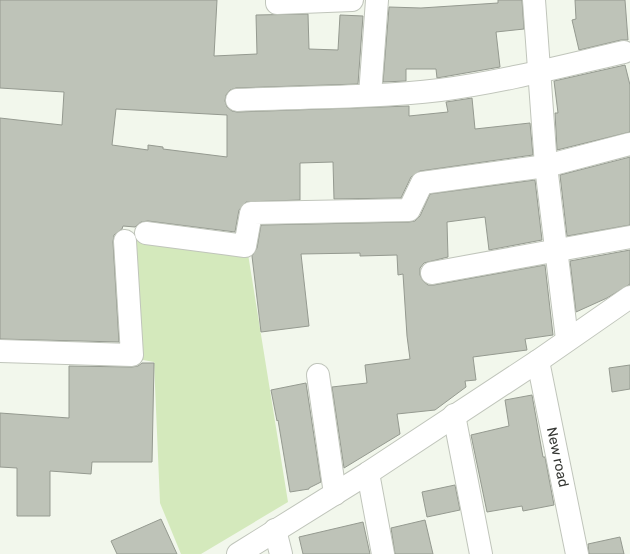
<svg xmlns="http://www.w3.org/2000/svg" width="630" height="554" viewBox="0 0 630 554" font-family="Rubik,sans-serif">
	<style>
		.green { fill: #d4e9bc }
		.building { fill: #bec3b8; stroke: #959a90; fill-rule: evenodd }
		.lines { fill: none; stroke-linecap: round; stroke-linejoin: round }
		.minor-casing { stroke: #c0c5bb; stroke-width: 24 }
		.minor { stroke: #fff; stroke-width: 22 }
		.labels { text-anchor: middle; stroke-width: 4; stroke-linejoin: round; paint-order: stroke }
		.street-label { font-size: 14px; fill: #343632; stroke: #fff }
	</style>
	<rect width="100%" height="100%" fill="#f2f7ec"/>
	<!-- green -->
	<path class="green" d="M130 236 248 254 288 502 201 554H181L160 503 154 362 138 359Z"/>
	<!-- building -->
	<g class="building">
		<path d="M0 0H217L214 56 257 54 256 15 308 14 309 49 338 50 340 15 363 16 358 84 236 88 230 90 226 95 225 101 227 107 232 111 237 112 409 106V116L448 112 446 102 472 98 475 129 530 123 533 155 420 171 411 177 401 198 334 199 333 162 300 163V200L246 202 239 210 235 232 148 221 141 222 135 227 123 226 122 229 114 235 113 242 119 342 0 339V118L62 125 64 92 0 88ZM116 109 227 115V157L163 149V147L148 145V150L112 145Z"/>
		<path d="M498 0H522L524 29 496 32 500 67 437 78 436 69H406V81L383 82 389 7 421 8 498 3Z"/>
		<path d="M575 0H625L628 40H621L579 50 572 20 576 19Z"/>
		<path d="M625 65 630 85V132L557 150 555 113H558L554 81Z"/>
		<path d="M630 157V225L567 236 560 175Z"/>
		<path d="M535 180 542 240 489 250 485 217 447 222 448 257 424 263 420 268V275L423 281 428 285H434L545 265 553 335 525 339 527 350 473 357 476 380 465 381 466 387 435 410 397 414 400 434 344 468 332 387 367 383 365 365 410 359 407 336 403 274 398 275 397 255 360 256V253L301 254 309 326 261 332 252 256 257 248 261 225 409 222 415 221 420 216 430 194Z"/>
		<path d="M630 250V284L607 298 576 312 570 261Z"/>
		<path d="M142 363H154L152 462H92L91 474 50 471V516H17V468L0 467V413L69 418V366L132 367 138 366Z"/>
		<path d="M630 365V389L612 392 609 368Z"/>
		<path d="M306 383 321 482 309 488V489L290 492 278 420 277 421 271 390Z"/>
		<path d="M532 395 543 457H545L554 505 523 511 522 506 487 512 471 435 509 426 505 400Z"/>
		<path d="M455 485 460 510 427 517 422 492Z"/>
		<path d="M161 519 177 554H117L111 541Z"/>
		<path d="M425 520 433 554H395L391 528Z"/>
		<path d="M363 522 370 554H303L299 537Z"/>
		<path d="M620 537 624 554H589L588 544Z"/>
	</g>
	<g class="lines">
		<!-- minor casing -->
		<g class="minor-casing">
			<g id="minor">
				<path d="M277 0V3L352 0"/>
				<path d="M534 0 546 166 567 339"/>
				<path d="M370 95 377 0"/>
				<path d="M237 100C304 97 373 98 440 90 502 82 563 66 624 52"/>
				<path d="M146 233 245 246 251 213 409 210 422 183 546 166 630 144"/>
				<path d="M432 273 630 237"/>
				<path d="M0 351 132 355 125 241"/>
				<path d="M538 361 577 554"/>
				<path d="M318 375 335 494"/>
				<path d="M454 415 481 554"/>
				<path d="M368 473 383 554"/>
				<path d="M275 530 281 554"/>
				<path d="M238 554 368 473 538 361 630 297"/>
			</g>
		</g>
		<!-- minor -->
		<use href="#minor" class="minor"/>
	</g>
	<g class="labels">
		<!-- street labels -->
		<g class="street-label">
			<text transform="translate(558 457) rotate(78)" y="5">New road</text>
		</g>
	</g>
</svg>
